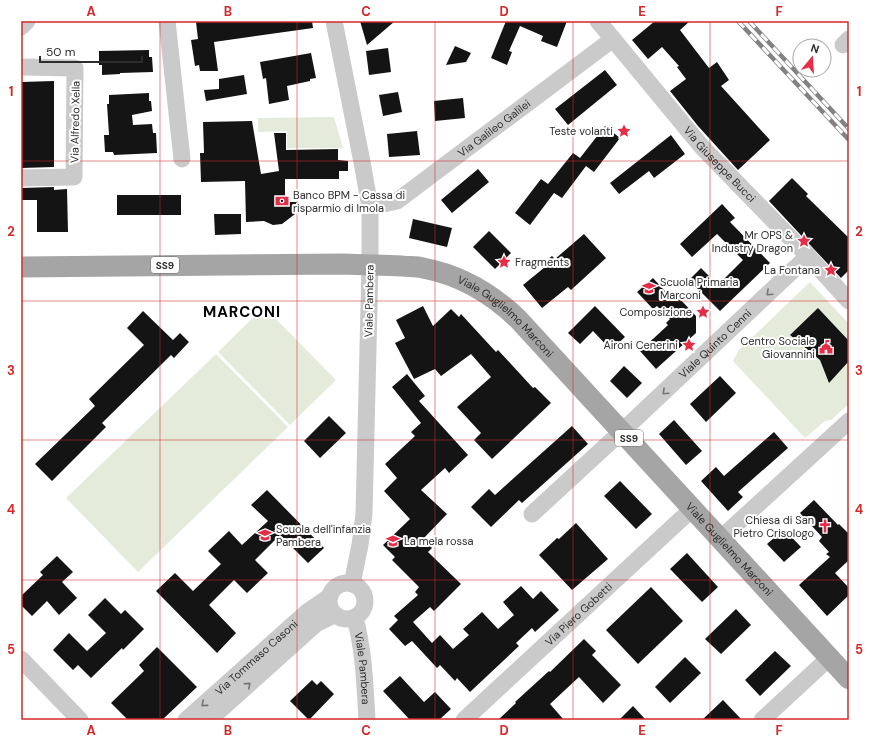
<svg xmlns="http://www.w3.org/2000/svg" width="870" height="741" viewBox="0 0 870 741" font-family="'DM Sans',sans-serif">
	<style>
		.green { fill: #e4ebda }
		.building { fill: #141414 }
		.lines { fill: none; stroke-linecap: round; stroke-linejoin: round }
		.minor { stroke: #cacaca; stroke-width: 17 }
		.major { stroke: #a5a5a5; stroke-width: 21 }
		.rail-casing { stroke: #828282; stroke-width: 4.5 }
		.rail { stroke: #fff; stroke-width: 3; stroke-dasharray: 9; stroke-linecap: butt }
		.oneway { stroke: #747474 }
		.grid { fill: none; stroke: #d62828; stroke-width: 1; stroke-opacity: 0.55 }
		.labels { text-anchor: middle; stroke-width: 4; stroke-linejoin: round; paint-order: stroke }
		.shield { fill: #fff; stroke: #6c6c6c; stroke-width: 1 }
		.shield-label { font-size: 10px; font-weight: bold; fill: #2d2d2d }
		.street-label { font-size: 11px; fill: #2d2d2d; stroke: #fff }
		.poi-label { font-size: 11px; fill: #2d2d2d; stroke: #fff; text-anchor: end }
		.district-label { font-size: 15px; font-weight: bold; letter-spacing: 1px; fill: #000; stroke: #fff }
		.neatline { fill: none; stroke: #d62828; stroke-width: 1.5 }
		.grid-label { font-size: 13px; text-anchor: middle; font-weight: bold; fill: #d62828 }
	</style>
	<rect width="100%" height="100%" fill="#fff"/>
	<!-- green -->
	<g class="green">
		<path d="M334 117 343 148H287V131L258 132V118Z"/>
		<path d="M810 282 849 324V404L831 420 825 421 805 438 733 361 739 350Z"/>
		<path d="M264 307 336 380 290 425 218 352Z"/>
		<path d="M216 354 288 427 138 572 66 498Z"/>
	</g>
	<!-- building -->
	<g class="building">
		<path d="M205 21H312L313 28 214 42 218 71H200L199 65 195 66 191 40 198 39 196 22Z"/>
		<path d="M360 21H395L367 45Z"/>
		<path d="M506 21H567L557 47 541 41 543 36 520 26 509 51 512 52 507 65 491 58Z"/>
		<path d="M655 21H690L680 30 709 68 717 62 729 80 721 86 770 140 738 170 698 126 670 91 686 79 677 67 679 66 662 47 648 59 632 40Z"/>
		<path d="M455 46 471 53 466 62 446 65Z"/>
		<path d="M388 48 391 72 369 75 366 51Z"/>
		<path d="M149 50V57H152L153 72 120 73V74L102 75V65H99V51Z"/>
		<path d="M311 53 316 78 310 79V81L287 86 289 100 269 104 266 78 263 79 260 62Z"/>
		<path d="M605 70 617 85 568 125 555 109Z"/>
		<path d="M244 75 247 94 206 101 204 90 219 89V79Z"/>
		<path d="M54 81V167L21 168V82Z"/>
		<path d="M398 92 402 112 383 116 379 95Z"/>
		<path d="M149 93V101H151L152 111 132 115 133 125 152 124 153 133H156L157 153 114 155 113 152H105L104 135H109L107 104H109V95Z"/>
		<path d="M463 98 465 118 435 121 434 101Z"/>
		<path d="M252 121 261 174 279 171 274 133H286V150L338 149V160L348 161V171H339V179H285V202H298L293 211 295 214 282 224 273 225 264 221 246 222 245 181 201 182 200 153H204L203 122Z"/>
		<path d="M605 126 620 138 594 172 586 166 562 198 554 193 530 225 515 213 541 179 548 184 573 153 580 158Z"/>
		<path d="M417 131 420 155 389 157 387 134Z"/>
		<path d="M671 135 685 154 654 178 649 171 619 194 610 183Z"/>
		<path d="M478 169 489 182 452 213 441 200Z"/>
		<path d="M792 178 808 194 806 196 849 238V270L841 278 769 201Z"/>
		<path d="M54 187V190L67 189 68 232H37V200H21V188Z"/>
		<rect x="117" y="195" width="64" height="20"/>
		<path d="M722 204 735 218 730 222 770 263 720 311 691 282V278L701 268 718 285 743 260 717 234 692 257 680 244Z"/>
		<path d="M214 214H241V234L215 235Z"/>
		<path d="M413 219 452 228 447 247 409 238Z"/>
		<path d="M489 231 511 253 495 269 473 247Z"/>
		<path d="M584 234 606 258 571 290 568 287 542 308 523 285 545 267 542 264 552 256 555 259Z"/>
		<path d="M653 278 674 301 678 297 696 316V333L656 369 640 351 668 325 666 323 670 319 657 306 653 309 637 292Z"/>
		<path d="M423 306 433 326 451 309 459 317 461 314 496 352 498 350 533 388 535 387 551 403 492 459 474 440 481 433 457 407 491 377 471 354 441 376 435 369 414 379 395 343 405 338 396 320Z"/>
		<path d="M595 306 625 337 611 350 593 331 580 344 568 333Z"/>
		<path d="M818 308 849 341V361L829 383 820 360 790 335Z"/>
		<path d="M143 311 173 340 180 333 189 342 174 358 171 355 102 423 106 427 52 481 35 464 95 406 89 399 144 345 127 328Z"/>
		<path d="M624 366 642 383 627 398 610 381Z"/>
		<path d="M407 374 425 396 419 401 468 455 449 473 445 468 421 490 447 514 423 539 432 548 428 552 461 584 434 611 430 607 413 622 432 643 440 635 453 649 469 635 463 629 482 612 498 629 514 615 503 602 521 586 533 599 541 591 559 610 535 632 532 628 516 643 519 646 470 692 457 678 455 681 440 665 437 668 412 641 405 646 389 629 398 620 394 616 418 595 415 592 419 587 392 560 395 557 383 545 410 519 384 491 397 478 385 464 415 436 411 432 421 423 392 387Z"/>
		<path d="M720 376 736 393 706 422 690 404Z"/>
		<path d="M329 416 346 433 320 458 304 441Z"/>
		<path d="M674 420 702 451 686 465 659 434Z"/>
		<path d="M572 426 588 444 522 503 519 500 491 527 471 507 489 489 495 495Z"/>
		<path d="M774 432 788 448 738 492 743 497 728 511 701 481 716 467 724 476Z"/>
		<path d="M620 481 652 514 636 529 604 496Z"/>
		<path d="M267 490 324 548 308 563 280 535 255 560 268 573 247 593 234 580 209 605 236 633 217 653 156 591 175 573 193 591 221 564 208 551 229 531 242 545 268 521 251 505Z"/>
		<path d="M814 500 838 525 839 524 849 534V560L835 573 849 588V595L827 616 799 585 830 557 826 554 829 552 819 541 822 537 800 513Z"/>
		<path d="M576 523 608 559 572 590 539 555 557 538 559 539Z"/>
		<path d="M784 529 801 547 784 562 767 544Z"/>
		<path d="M687 553 718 587 702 602 670 569Z"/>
		<path d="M57 556 73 572 62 582 77 598 59 615 47 601 32 616 21 605V596L43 575 40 572Z"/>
		<path d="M651 587 683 621 638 664 606 630Z"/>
		<path d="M105 598 121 614 125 610 144 629 123 650 122 648 91 678 78 665 73 670 53 650 69 633 87 651 106 633 88 615Z"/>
		<path d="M736 609 751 625 721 654 705 639Z"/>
		<path d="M584 639 596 651 592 655 621 685 603 703 579 677 550 704 564 720H498L516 703 515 702 549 671 550 672Z"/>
		<path d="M157 647 197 687 162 720H128L111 703 144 671 139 665Z"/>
		<path d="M775 651 791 666 760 696 745 680Z"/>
		<path d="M685 657 701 673 670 703 655 687Z"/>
		<path d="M400 676 424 702 435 692 451 709 439 720H410L383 691Z"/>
		<path d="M312 680 317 685 321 681 334 694 309 720 290 701Z"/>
		<path d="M723 700 742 720H702Z"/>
		<path d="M633 706 646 720H619Z"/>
	</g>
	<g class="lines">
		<!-- minor -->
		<g class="minor">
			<path d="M167 21 182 159"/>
			<path d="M334 21 362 162 370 207V265L364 514 360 545 352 584"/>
			<path id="s1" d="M598 21 702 147 808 256 849 301"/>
			<path d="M21 27 27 21"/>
			<path d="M843 45 849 39"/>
			<path d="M21 67 75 68 74 177 21 178"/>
			<path id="s2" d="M370 207 397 201 613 39"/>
			<path id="s3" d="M532 514 633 421 808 256"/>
			<path d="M720 539 849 421"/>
			<circle cx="347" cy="601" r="18"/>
			<path id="s4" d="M355 618C364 651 365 686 367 720"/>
			<path d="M21 659 80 720"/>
			<path id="s5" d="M186 720 307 612 329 597"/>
			<path d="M209 720 316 624 334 615"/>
			<path id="s6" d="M464 720 692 509"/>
			<path d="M762 720 829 658"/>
		</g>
		<!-- major -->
		<path class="major" id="s7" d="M21 267 344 264C363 265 382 265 402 266 408 267 416 266 423 268 460 275 491 293 518 319L849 679"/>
		<!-- rail casing -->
		<g class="rail-casing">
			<g id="rail">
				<path d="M738 21 849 140"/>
				<path d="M749 21 849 129"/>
			</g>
		</g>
		<!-- rail -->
		<use href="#rail" class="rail"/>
	</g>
	<!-- one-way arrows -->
	<defs><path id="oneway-chevron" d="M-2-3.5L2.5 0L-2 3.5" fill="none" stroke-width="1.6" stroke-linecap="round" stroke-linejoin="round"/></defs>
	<g class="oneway">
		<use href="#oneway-chevron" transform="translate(769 293) rotate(137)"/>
		<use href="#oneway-chevron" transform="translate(665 392) rotate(137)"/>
		<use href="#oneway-chevron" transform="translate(248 685) rotate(-42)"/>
		<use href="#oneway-chevron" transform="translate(204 704) rotate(139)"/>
	</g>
	<!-- grid -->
	<path class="grid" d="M160 21V720M297 21V720M435 21V720M573 21V720M710 21V720M21 161H849M21 301H849M21 440H849M21 580H849"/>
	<!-- icons -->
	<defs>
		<g id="sight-bare" transform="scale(1.08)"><path d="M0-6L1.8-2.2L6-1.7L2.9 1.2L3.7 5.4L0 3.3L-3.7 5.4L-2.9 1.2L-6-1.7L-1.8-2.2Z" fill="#e62d48" stroke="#fff" stroke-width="2.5" paint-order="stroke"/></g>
		<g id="bank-bare" transform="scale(1.08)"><path d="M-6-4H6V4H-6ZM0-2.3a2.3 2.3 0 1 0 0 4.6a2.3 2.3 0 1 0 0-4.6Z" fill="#e62d48" stroke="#fff" stroke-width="2.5" paint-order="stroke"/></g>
		<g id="school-bare" transform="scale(1.08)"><path d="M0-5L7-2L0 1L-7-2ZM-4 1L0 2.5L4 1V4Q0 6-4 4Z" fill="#e62d48" stroke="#fff" stroke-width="2.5" paint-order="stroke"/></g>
		<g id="civic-bare" transform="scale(1.08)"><path d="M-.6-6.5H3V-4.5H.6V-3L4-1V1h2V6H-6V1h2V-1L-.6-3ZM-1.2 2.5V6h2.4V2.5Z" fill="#e62d48" stroke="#fff" stroke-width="2.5" paint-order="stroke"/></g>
		<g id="church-bare" transform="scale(1.08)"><path d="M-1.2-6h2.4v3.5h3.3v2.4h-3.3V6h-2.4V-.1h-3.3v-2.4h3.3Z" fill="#e62d48" stroke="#fff" stroke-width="2.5" paint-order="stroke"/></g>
	</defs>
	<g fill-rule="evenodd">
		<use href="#sight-bare" x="624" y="131"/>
		<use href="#bank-bare" x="282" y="201"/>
		<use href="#sight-bare" x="804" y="241"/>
		<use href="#sight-bare" x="504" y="262"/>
		<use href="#sight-bare" x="831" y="270"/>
		<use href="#school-bare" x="649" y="288"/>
		<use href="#sight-bare" x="703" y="312"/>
		<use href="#sight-bare" x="689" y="345"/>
		<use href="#civic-bare" x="826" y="347"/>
		<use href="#church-bare" x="825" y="526"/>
		<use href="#school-bare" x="265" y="535"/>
		<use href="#school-bare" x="393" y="541"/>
	</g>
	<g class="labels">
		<!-- shield labels -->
		<g class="shield">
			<rect x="151" y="257" width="28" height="16" rx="3"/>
			<rect x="615" y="430" width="28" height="16" rx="3"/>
		</g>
		<g class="shield-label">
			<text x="165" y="269">SS9</text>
			<text x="629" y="442">SS9</text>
		</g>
		<!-- street labels -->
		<g class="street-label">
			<text transform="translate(75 122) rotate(-89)" y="4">Via Alfredo Xella</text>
			<text dy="4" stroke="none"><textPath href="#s2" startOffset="149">Via Galileo Galilei</textPath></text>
			<text dy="4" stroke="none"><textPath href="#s1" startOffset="188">Via Giuseppe Bucci</textPath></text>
			<text transform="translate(369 301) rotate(-89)" y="4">Viale Pambera</text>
			<text dy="4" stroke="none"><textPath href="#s7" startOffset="500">Viale Guglielmo Marconi</textPath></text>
			<text dy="4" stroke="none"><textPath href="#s3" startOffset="250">Viale Quinto Cenni</textPath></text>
			<text dy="4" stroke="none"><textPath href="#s7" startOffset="824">Viale Guglielmo Marconi</textPath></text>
			<text dy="4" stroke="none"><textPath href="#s6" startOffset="156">Via Piero Gobetti</textPath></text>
			<text dy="4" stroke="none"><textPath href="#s5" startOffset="94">Via Tommaso Casoni</textPath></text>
			<text dy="4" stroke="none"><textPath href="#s4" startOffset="51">Viale Pambera</textPath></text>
		</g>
		<!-- poi labels -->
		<g class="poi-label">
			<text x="613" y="135">Teste volanti</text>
			<text x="293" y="199" text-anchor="start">Banco BPM - Cassa di<tspan x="293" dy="13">risparmio di Imola</tspan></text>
			<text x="793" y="239">Mr OPS &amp;<tspan x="793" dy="13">Industry Dragon</tspan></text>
			<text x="515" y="266" text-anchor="start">Fragments</text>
			<text x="820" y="274">La Fontana</text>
			<text x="660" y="286" text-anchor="start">Scuola Primaria<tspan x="660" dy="13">Marconi</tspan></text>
			<text x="692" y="316">Composizione</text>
			<text x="815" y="345">Centro Sociale<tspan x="815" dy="13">Giovannini</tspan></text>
			<text x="678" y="349">Aironi Cenerini</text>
			<text x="814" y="524">Chiesa di San<tspan x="814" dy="13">Pietro Crisologo</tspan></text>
			<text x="276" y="533" text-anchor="start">Scuola dell'infanzia<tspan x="276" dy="13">Pambera</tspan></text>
			<text x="404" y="545" text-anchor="start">La mela rossa</text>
		</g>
		<!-- district labels -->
		<g class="district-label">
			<text x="242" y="317">MARCONI</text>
		</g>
	</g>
	<!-- border -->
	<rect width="870" height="741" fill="none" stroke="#ffffff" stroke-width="44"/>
	<!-- north arrow -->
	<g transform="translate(812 58) rotate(18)"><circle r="19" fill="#ffffff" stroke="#ababab"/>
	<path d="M0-3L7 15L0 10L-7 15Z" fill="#e62d48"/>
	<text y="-6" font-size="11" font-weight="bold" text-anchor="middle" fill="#2d2d2d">N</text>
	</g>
	<!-- scale -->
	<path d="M40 56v6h102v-6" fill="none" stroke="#2d2d2d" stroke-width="2"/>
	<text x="46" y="56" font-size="12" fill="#2d2d2d" stroke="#ffffff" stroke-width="3" paint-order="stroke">50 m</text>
	<rect x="22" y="22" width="826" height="697" class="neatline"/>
	<g class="grid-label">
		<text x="91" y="16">A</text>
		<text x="228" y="16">B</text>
		<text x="366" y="16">C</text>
		<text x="504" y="16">D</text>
		<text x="642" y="16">E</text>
		<text x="779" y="16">F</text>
		<text x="11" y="96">1</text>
		<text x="859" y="96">1</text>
		<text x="11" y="236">2</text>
		<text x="859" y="236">2</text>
		<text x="11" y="375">3</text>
		<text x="859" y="375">3</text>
		<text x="11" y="514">4</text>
		<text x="859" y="514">4</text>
		<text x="11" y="654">5</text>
		<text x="859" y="654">5</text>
		<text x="91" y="735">A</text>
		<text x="228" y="735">B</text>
		<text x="366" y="735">C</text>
		<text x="504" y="735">D</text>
		<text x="642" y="735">E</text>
		<text x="779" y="735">F</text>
	</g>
</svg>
